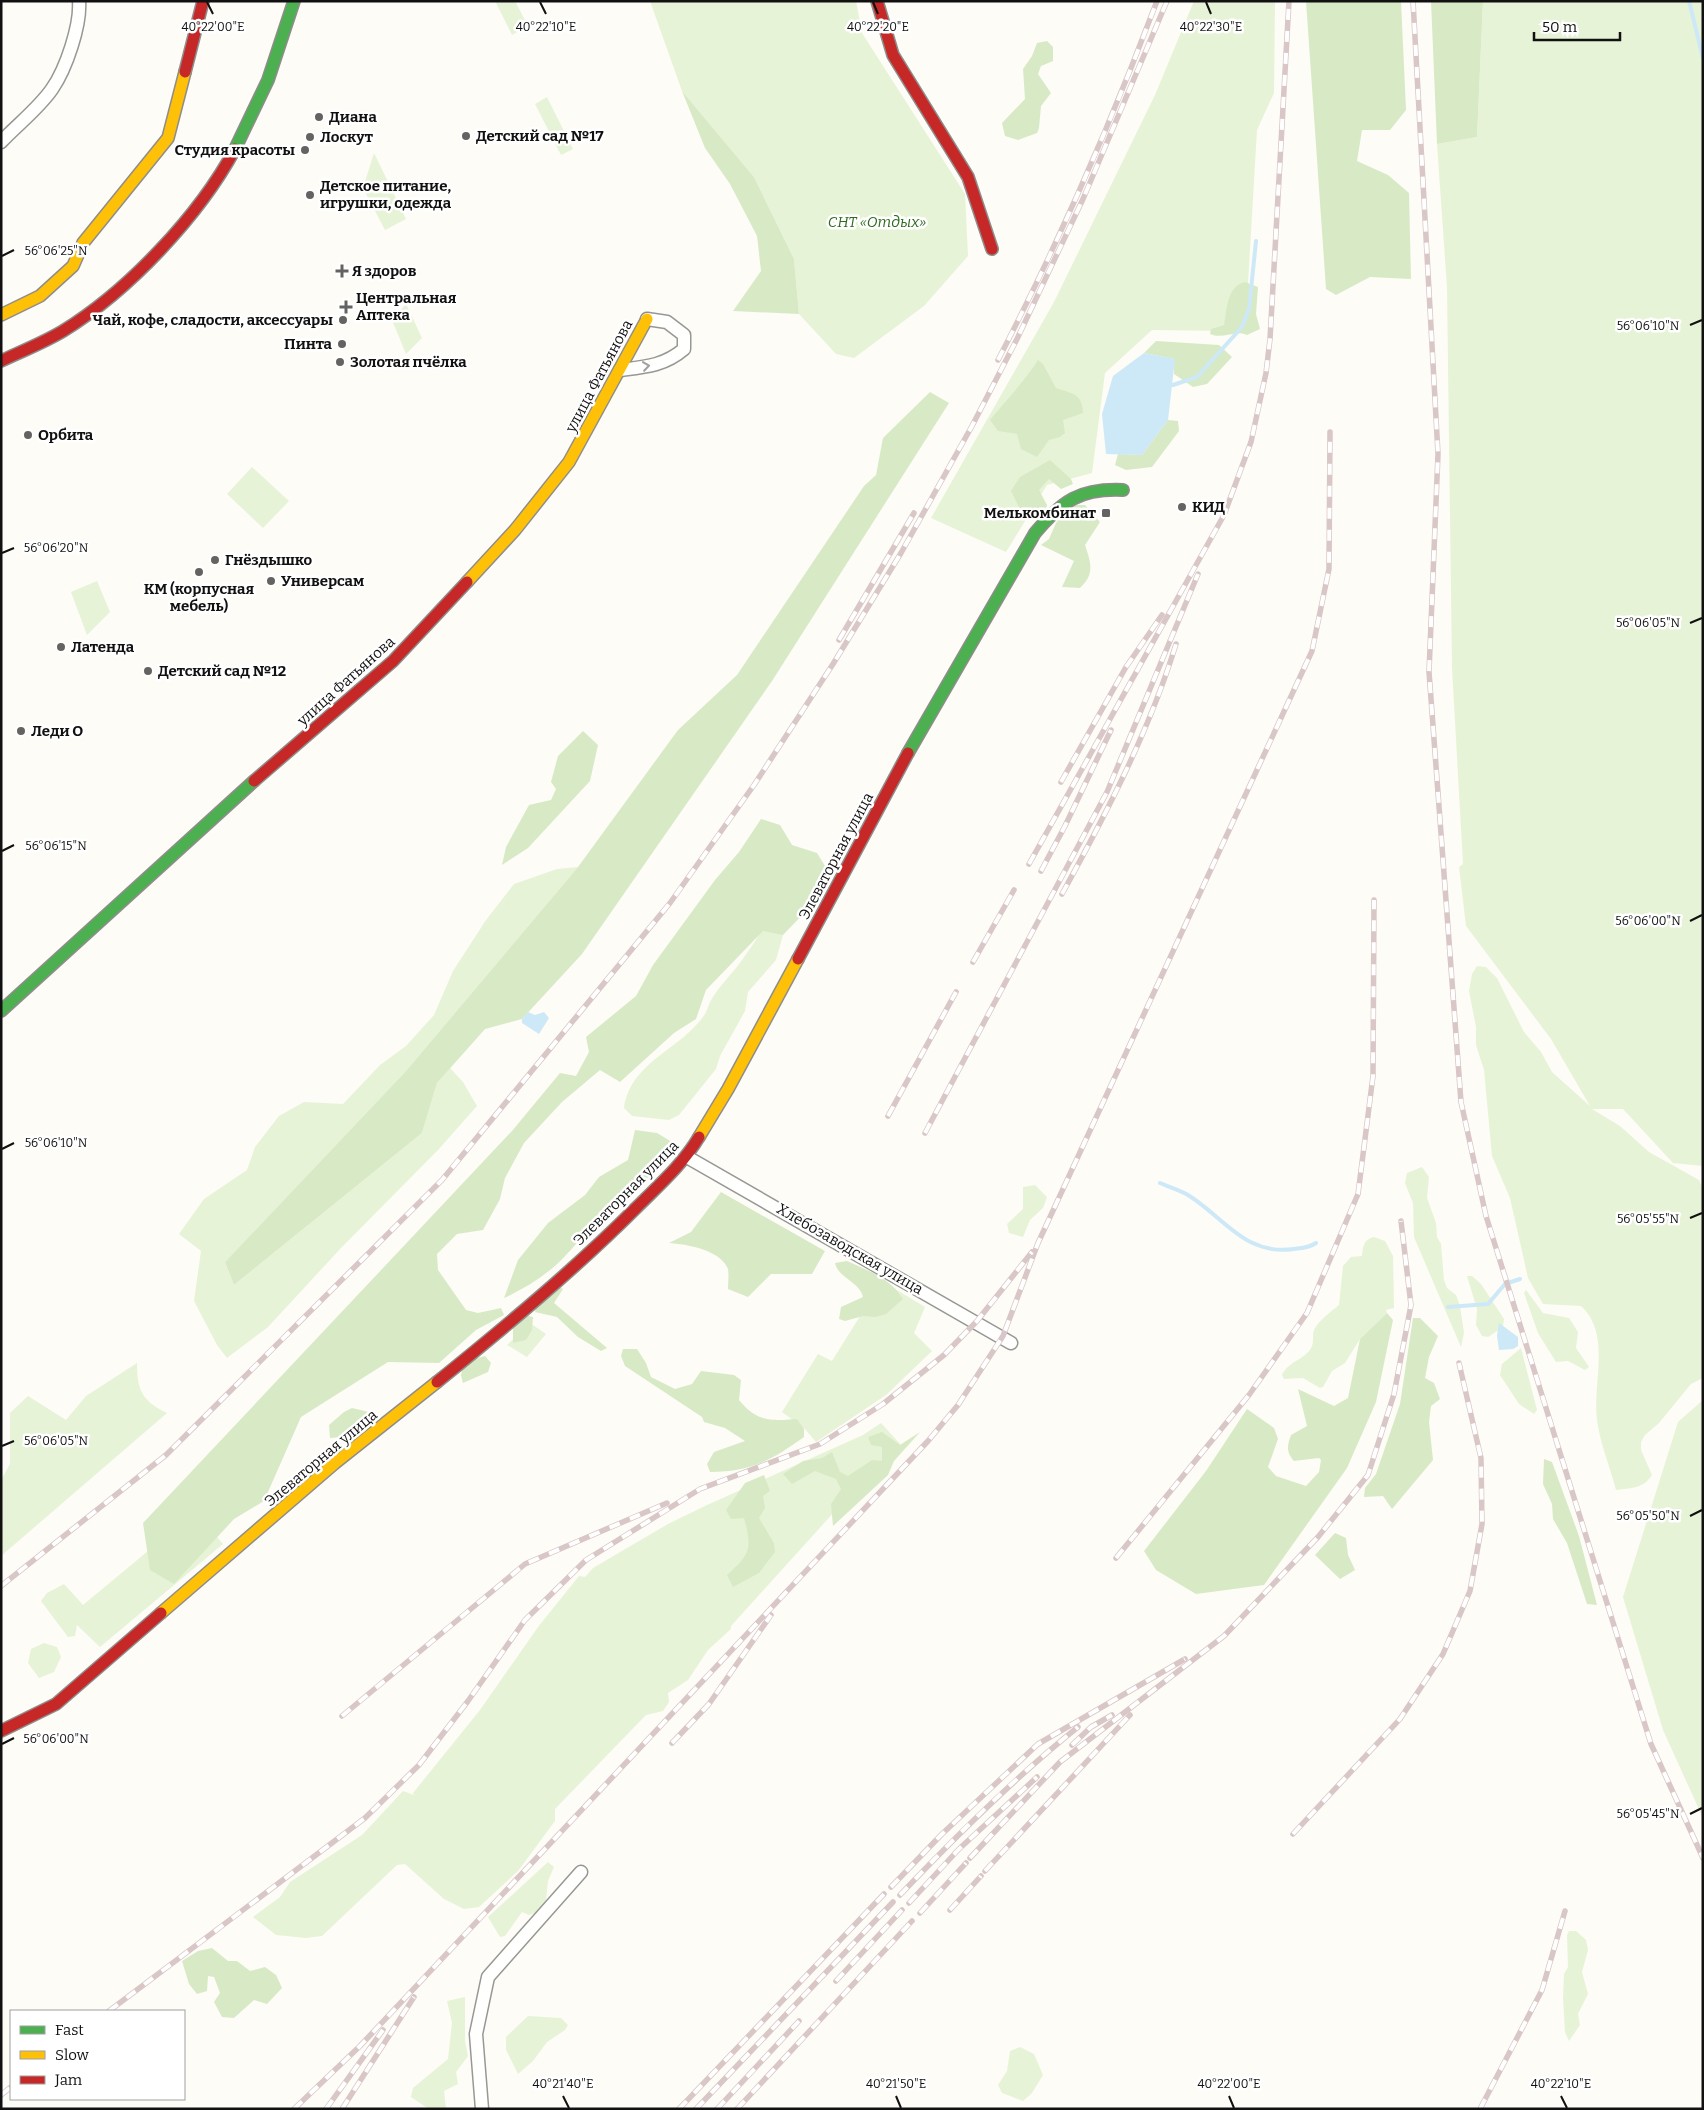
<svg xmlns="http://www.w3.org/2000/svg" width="1704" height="2110" viewBox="0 0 1704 2110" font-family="Bitter,serif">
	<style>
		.green { fill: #e7f3d7 }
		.forest { fill: #d8eac5 }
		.water { fill: #cde8f7 }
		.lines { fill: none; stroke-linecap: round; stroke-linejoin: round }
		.stream { stroke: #cde8f7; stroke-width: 4 }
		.street-casing { stroke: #979795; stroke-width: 15 }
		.fast-casing { stroke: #8e8d8b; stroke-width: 14 }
		.slow-casing { stroke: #8e8d8b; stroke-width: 14 }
		.jam-casing { stroke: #8e8d8b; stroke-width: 14 }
		.street { stroke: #fffffe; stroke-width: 12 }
		.fast { stroke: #4caf50; stroke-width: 11 }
		.slow { stroke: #ffc107; stroke-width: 11 }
		.jam { stroke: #c62828; stroke-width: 11 }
		.rail-casing { stroke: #d9c6c7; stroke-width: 5.5 }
		.rail { stroke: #fff; stroke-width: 4; stroke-dasharray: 11; stroke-linecap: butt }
		.oneway { stroke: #a0a09f }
		.ticks { fill: none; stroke: #111; stroke-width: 2 }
		.poi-dot { fill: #646362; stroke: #fff; stroke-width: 2 }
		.labels { text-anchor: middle; stroke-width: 5; stroke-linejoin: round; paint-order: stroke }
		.poi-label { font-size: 15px; font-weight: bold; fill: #111; stroke: #fff; text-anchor: start }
		.park-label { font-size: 15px; font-style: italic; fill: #2f6b1f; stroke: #fff }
		.street-label { font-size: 15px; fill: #111; stroke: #fff }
		.ticks-label { font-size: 12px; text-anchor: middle; fill: #111; stroke: #fff; stroke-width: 5; stroke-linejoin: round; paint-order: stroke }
	</style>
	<rect width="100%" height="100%" fill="#fdfcf7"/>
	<!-- green -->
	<g class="green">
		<path d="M495 1H515L528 26 512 35Z"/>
		<path d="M650 1H856L862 33 965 194 968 256 924 306 854 358 836 354 799 314 794 259 754 177 682 91Z"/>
		<path d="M1194 1H1275L1274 93 1257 130 1246 318 1227 331 1152 330 1105 373 1092 473 1047 485 1006 552 931 518 1054 302 1155 95Z"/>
		<path d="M1483 1H1703V1166L1673 1163 1623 1109H1592L1620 1126 1649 1152 1699 1180 1703 1189V1378L1691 1384 1659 1423 1645 1435 1641 1442V1450L1652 1475C1643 1489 1631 1488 1616 1490 1610 1467 1600 1443 1597 1420 1592 1383 1612 1335 1581 1306L1543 1304 1528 1278 1510 1198 1492 1156 1484 1070 1476 1045V1027L1469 991 1472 974 1477 966 1486 967 1497 978 1524 1032 1541 1052 1552 1072 1590 1106 1551 1039 1466 926 1459 867 1463 864 1452 668 1447 287 1437 144 1477 137Z"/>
		<path d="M547 97 573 149 561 155 535 104Z"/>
		<path d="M374 153 406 219 385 230 363 188Z"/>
		<path d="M406 304 422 338 406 354 392 320Z"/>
		<path d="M252 467 289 501 263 528 227 494Z"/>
		<path d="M97 581 110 612 87 635 71 592Z"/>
		<path d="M578 867 406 1071 225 1262 234 1285 422 1133 437 1083 450 1068 463 1082 477 1106 438 1150 341 1248 268 1327 227 1358 217 1345 194 1301 201 1251 179 1234 204 1199 247 1170 255 1147 279 1116 304 1102 343 1104 380 1065 406 1046 434 1015 453 971 486 920 514 884 557 869Z"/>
		<path d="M767 922 783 935 776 960 748 992 745 1011 720 1056 716 1069 679 1115 669 1120 632 1116 624 1108C631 1061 681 1050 705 1014 708 1009 709 1002 713 997 721 984 733 973 742 960 751 948 759 935 767 922Z"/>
		<path d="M1422 1167 1429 1177 1427 1198 1436 1223 1437 1237 1441 1244 1444 1280 1447 1288 1456 1295 1460 1306 1464 1333 1461 1347 1414 1237 1413 1203 1405 1183 1407 1173Z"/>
		<path d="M1035 1185 1047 1197 1043 1208 1030 1220 1023 1237 1009 1233 1007 1224 1023 1209V1187Z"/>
		<path d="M1374 1237 1385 1241 1393 1256 1394 1308 1386 1310 1387 1313 1360 1339 1345 1363 1332 1371 1323 1387 1320 1388 1303 1378 1284 1379 1282 1375C1288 1361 1307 1359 1312 1346 1314 1341 1312 1335 1314 1330 1318 1321 1331 1312 1339 1305L1343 1266 1351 1257 1362 1256C1363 1246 1364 1239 1374 1237Z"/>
		<path d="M1467 1276H1472L1481 1284 1504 1319 1503 1327 1488 1337 1482 1336 1476 1325 1477 1309Z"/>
		<path d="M882 1281 925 1307 914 1333 932 1351 886 1395 816 1442 805 1429 782 1412 818 1354 832 1361Z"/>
		<path d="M1526 1290 1543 1313 1569 1318 1578 1332 1576 1348 1589 1367 1585 1370 1568 1361 1556 1362 1538 1333 1524 1293Z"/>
		<path d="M530 1323 546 1334 527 1357 507 1345Z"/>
		<path d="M1521 1348 1537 1410 1534 1414 1519 1404 1500 1375 1502 1364Z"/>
		<path d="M137 1363C137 1390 142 1401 167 1413L1 1556V1480L10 1464V1413L28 1396 66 1420 86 1396Z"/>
		<path d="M1703 1400V1818L1663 1730 1623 1597 1678 1422Z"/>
		<path d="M881 1423 902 1446 864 1479 731 1626V1629L708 1650 688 1680 668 1693 669 1702 663 1711 646 1715 555 1809V1821L518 1871 479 1907 464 1909 444 1899 405 1864 397 1865 322 1936 306 1938 276 1935 253 1917 280 1897 290 1882 362 1835 403 1791 414 1795 413 1793 480 1710 538 1627 579 1576 585 1577 593 1568 668 1524 707 1505 863 1435Z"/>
		<path d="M195 1512 223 1544 100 1647 77 1625 75 1636 68 1637 41 1601 47 1593 64 1584 83 1605Z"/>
		<path d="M44 1643 57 1647 61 1657 54 1672 39 1678 28 1663 31 1649Z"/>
		<path d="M548 1862 554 1867 548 1881 545 1910 529 1915 522 1912 505 1936 500 1937 488 1917Z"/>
		<path d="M1569 1931H1576L1586 1940 1588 1950 1582 1972 1588 1994 1578 2014 1580 2025 1569 2041 1565 2032 1563 1999 1564 1974 1568 1967 1567 1935Z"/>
		<path d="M465 1997V2041L468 2056 456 2072 458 2084 444 2091 446 2109H429L411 2097 413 2088 448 2059 452 2023 447 2001Z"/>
		<path d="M528 2016 561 2018 568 2025 565 2030 547 2042 533 2061 518 2074 506 2050V2037Z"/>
		<path d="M1020 2047 1034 2054 1043 2075 1032 2093 1023 2101 1002 2093 998 2085 1007 2071 1010 2051Z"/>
	</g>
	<!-- forest -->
	<g class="forest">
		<path d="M1306 1H1401L1406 110 1390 130H1362L1357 161 1388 175 1409 193 1411 279 1370 277 1336 295 1326 289Z"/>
		<path d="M1431 1H1483L1477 137 1437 144Z"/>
		<path d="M1047 41 1053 47V61L1041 66 1038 74 1051 93 1041 106 1039 128 1037 133 1018 140 1005 136 1002 123 1025 99 1023 69 1032 56 1037 43Z"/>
		<path d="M682 91 754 177 794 259 799 314 733 311 761 271 757 236 730 184 705 148Z"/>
		<path d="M1245 282 1258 287 1256 314 1260 329 1247 335C1236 329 1223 340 1210 334L1211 329 1224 325C1227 309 1227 286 1245 282Z"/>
		<path d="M1156 341 1219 345 1232 357 1207 384 1193 387 1174 374V359L1144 353Z"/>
		<path d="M1038 360 1043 364 1056 388C1073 394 1082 393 1083 413L1063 420 1065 433 1060 437 1049 440 1037 457 1021 449 1017 434 998 431 990 420C1006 400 1024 382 1038 360Z"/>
		<path d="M930 392 949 403 772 681 582 954 522 1019 485 1029 437 1083 422 1133 234 1285 225 1262 406 1071 578 867 678 730 737 675 864 486 876 475 883 438Z"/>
		<path d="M1168 420 1178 421 1179 431 1152 467 1126 470 1115 465 1118 454 1142 455Z"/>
		<path d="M1050 460 1071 479 1073 484 1061 489 1049 479 1039 490 1047 505 1046 510 1026 517 1021 511 1011 491 1020 477Z"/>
		<path d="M1073 505H1085L1100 522 1085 545C1091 563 1095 574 1080 588L1062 587 1074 561 1041 545 1049 539 1056 523Z"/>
		<path d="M583 731 598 745 590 781 528 848 502 865 506 847 529 805 551 800 556 789 551 782 558 756Z"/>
		<path d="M761 819 780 825 792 845 817 853 830 874 808 909 783 935 763 931 706 990 696 1019 674 1033 620 1082 600 1070 562 1102 524 1143 505 1178 500 1199 483 1230 457 1234 437 1254 438 1270 466 1310 478 1313 501 1308 504 1315 476 1330 439 1363 388 1362 301 1417 264 1501 234 1519 174 1584 150 1570 143 1523 512 1131 560 1073 576 1076 589 1052 586 1037 636 996 653 965 715 880 739 852Z"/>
		<path d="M635 1130 657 1133 672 1142C661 1176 624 1195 599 1218 587 1229 578 1243 566 1255 550 1273 526 1288 504 1298L518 1260 548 1223 585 1195 599 1177 628 1160Z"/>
		<path d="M721 1192 825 1251 812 1274H771L748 1297 728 1289C728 1283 729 1275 728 1269 721 1250 686 1244 669 1243L691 1232Z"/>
		<path d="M847 1261C869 1271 890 1278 903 1299L886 1314 875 1317 863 1316 845 1321 839 1319 841 1307 863 1297C860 1282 838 1278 835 1263Z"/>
		<path d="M554 1284 563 1289 554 1303 607 1348 601 1351 578 1337 557 1317 535 1312 538 1300Z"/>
		<path d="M1387 1313 1393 1320 1376 1402 1347 1468 1264 1585 1196 1594 1156 1570 1144 1551 1206 1471 1247 1409 1274 1428 1278 1439 1268 1467 1276 1476 1306 1486 1319 1472 1321 1460 1319 1458 1294 1461C1286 1452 1287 1446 1291 1435L1307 1426 1298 1389 1334 1406 1348 1398 1360 1339Z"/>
		<path d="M524 1315 533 1317 532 1330 526 1340 513 1343V1328Z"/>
		<path d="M1413 1318H1420L1438 1336 1429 1357 1425 1378 1434 1383 1440 1399 1431 1406 1429 1422 1433 1460 1392 1509 1383 1496 1364 1497 1365 1488 1376 1474 1400 1404Z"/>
		<path d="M623 1349H637L646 1363 651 1377 675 1389 692 1384 701 1371 734 1375 741 1380 739 1400C757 1422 770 1421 797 1419L804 1429V1437C772 1460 751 1472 710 1472L707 1464 714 1452 745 1441 725 1428 704 1422 702 1417 625 1366 621 1356Z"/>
		<path d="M485 1356 491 1363 488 1372 463 1383 461 1375 464 1362Z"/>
		<path d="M352 1408 369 1412C360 1427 348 1438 330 1438L329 1425 344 1412Z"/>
		<path d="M882 1432 900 1445 920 1432 894 1461 888 1475 833 1526 831 1504 841 1489 836 1479 815 1471 792 1484 783 1474 803 1461 822 1458 832 1452 840 1472 848 1476 872 1460 882 1461V1447L871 1445 868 1437Z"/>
		<path d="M1544 1459 1552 1462 1579 1536 1597 1605 1587 1604 1567 1543 1553 1519 1552 1504 1543 1484Z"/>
		<path d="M764 1475 770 1491 763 1496 765 1508 759 1518 774 1543 775 1552 759 1573 733 1587 727 1575C751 1554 752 1548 744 1518L731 1519 726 1510 745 1483Z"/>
		<path d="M1335 1533 1346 1538 1348 1555 1355 1570 1340 1579 1315 1555Z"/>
		<path d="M212 1948 228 1961H237L250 1971 265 1967 276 1975 282 1988 267 2004 254 2000 234 2018 222 2017 214 2002 220 1993 214 1977 208 1976 207 1991 197 1994 189 1984 182 1961 198 1951Z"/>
	</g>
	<!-- water -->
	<g class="water">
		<path d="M1144 353 1175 359 1168 420 1142 455 1106 454 1102 414 1113 376Z"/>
		<path d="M528 1012 535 1015 544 1012 549 1018 539 1034 522 1023V1019Z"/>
		<path d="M1499 1323 1518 1337V1346L1513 1349 1499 1350 1497 1336Z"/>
	</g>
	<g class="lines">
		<!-- stream -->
		<g class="stream">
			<path d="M1689 1 1703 58"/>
			<path d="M1173 385 1197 377 1242 327 1249 309 1256 241"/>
			<path d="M1160 1183C1169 1187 1179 1190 1188 1195 1225 1218 1245 1256 1294 1249 1302 1248 1309 1248 1316 1243"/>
			<path d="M1448 1307 1488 1304 1505 1284 1520 1279"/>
		</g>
		<!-- street casing -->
		<g class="street-casing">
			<g id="street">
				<path d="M1 142C17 125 39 108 52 89 66 69 81 25 79 1"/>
				<path d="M620 370C645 367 664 366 684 349V335L667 322 647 319"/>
				<path d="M687 1157 1011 1343"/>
				<path d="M482 2109 476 2034 488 1977 581 1872"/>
			</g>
		</g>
		<!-- fast casing -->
		<g class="fast-casing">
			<g id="fast">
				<path d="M235 149 268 80 294 1"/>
				<path d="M908 753 1035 533C1062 501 1080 488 1123 490"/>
				<path d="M1 1011 254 781"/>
			</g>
		</g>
		<!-- slow casing -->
		<g class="slow-casing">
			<g id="slow">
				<path d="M1 315 40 296 73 266 83 243 168 138 185 72"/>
				<path d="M467 582 515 530 569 462 647 319"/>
				<path d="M699 1137 728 1089 798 959"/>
				<path d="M161 1613 335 1463 437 1382"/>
			</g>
		</g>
		<!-- jam casing -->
		<g class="jam-casing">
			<g id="jam">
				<path d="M877 1 893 55 968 177 992 249"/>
				<path d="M185 72 203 1"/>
				<path d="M1 361C22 351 43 343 63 331 128 291 199 216 235 149"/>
				<path d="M254 781 393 661 467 582"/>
				<path d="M798 959 908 753"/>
				<path d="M437 1382C505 1327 574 1270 636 1208 659 1185 683 1164 699 1137"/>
				<path d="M1 1731 56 1704 161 1613"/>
			</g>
		</g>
		<!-- street -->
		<use href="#street" class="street"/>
		<!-- fast -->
		<use href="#fast" class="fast"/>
		<!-- slow -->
		<use href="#slow" class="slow"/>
		<!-- jam -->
		<use href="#jam" class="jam"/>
		<!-- rail casing -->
		<g class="rail-casing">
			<g id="rail">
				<path d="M1413 1 1438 454 1429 672 1461 1102 1486 1216 1651 1744 1703 1858"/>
				<path d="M998 360C1058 244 1111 123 1157 1"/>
				<path d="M839 640 914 513"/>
				<path d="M1061 782 1126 667 1162 615"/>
				<path d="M1029 864 1224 515 1251 442 1266 373 1270 339 1289 1"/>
				<path d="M1041 871 1065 826 1111 730"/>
				<path d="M1062 894C1106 814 1149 732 1176 644"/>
				<path d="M973 962 1014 890"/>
				<path d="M888 1116 956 992"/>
				<path d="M925 1133 1107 792 1198 574"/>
				<path d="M1116 1558 1249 1395 1307 1313 1358 1194 1373 1076 1374 900"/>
				<path d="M1 1586 166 1455 442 1180 670 903 754 785 833 664 901 553 972 426 1017 339 1083 199 1167 1"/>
				<path d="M342 1716 525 1564 667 1503"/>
				<path d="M672 1743 709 1704 771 1615"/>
				<path d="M1072 1745 1091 1727 1112 1715"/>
				<path d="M1293 1834 1400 1719 1443 1654 1470 1591 1482 1524 1481 1458 1459 1363"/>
				<path d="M970 1858 1060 1762 1224 1636 1318 1537 1368 1475 1394 1394 1411 1305 1401 1221"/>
				<path d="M985 1871 1130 1715"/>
				<path d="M891 1887 942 1834 1038 1744 1185 1659"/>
				<path d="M900 1895C956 1836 1014 1778 1078 1727"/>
				<path d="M909 1903 959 1849 1037 1777"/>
				<path d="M950 1910 981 1876"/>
				<path d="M920 1913 966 1863"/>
				<path d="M836 1981 902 1910"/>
				<path d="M109 2011 365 1818 419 1765 468 1701 525 1620 586 1560 700 1489 820 1444 883 1404 944 1355 977 1321 1032 1252"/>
				<path d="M1 2095 11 2087"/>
				<path d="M294 2109 360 2046 928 1441 958 1405 1003 1336 1038 1243 1312 651 1329 569 1330 432"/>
				<path d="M326 2109 383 2030"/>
				<path d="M342 2109 414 1997"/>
				<path d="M679 2109 884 1894"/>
				<path d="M696 2109 893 1902"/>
				<path d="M717 2109 799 2021"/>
				<path d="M737 2109 912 1921"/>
				<path d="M1480 2109 1542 1990 1565 1911"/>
			</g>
		</g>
		<!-- rail -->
		<use href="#rail" class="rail"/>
	</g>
	<!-- one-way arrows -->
	<defs><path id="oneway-chevron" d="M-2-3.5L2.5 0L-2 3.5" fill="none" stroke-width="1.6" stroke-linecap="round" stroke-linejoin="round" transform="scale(1.25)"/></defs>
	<use class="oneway" href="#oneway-chevron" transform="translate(646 366) rotate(-8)"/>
	<!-- ticks -->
	<path class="ticks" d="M207 2 213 14M540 2 546 14M873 2 878 14M1206 2 1211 14M2 256 14 250M1690 325 1702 320M2 553 14 548M1690 623 1702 618M2 851 14 845M1690 921 1702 915M2 1149 14 1143M1690 1218 1702 1213M2 1446 14 1441M1690 1516 1702 1510M2 1744 14 1738M1690 1814 1702 1808M563 2096 569 2108M896 2096 901 2108M1229 2096 1234 2108M1561 2096 1567 2108"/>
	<!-- markers -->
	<g class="poi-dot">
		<circle cx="319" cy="117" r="5"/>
		<circle cx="466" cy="136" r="5"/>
		<circle cx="310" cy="137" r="5"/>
		<circle cx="305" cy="150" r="5"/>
		<circle cx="310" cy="195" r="5"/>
		<path d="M339.5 263.5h5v5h5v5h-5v5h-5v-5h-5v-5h5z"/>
		<path d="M343.5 299.5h5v5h5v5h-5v5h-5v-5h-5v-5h5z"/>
		<circle cx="343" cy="320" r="5"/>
		<circle cx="342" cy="344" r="5"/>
		<circle cx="340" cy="362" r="5"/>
		<circle cx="28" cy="435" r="5"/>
		<circle cx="1182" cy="507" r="5"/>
		<rect x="1101" y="508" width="10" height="10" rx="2.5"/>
		<circle cx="215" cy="560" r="5"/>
		<circle cx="199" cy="572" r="5"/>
		<circle cx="271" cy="581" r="5"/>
		<circle cx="61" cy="647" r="5"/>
		<circle cx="148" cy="671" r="5"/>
		<circle cx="21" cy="731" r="5"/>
	</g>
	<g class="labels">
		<!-- poi labels -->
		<g class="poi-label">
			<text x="329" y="122">Диана</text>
			<text x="476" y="141">Детский сад №17</text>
			<text x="320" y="142">Лоскут</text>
			<text x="295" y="155" text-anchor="end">Студия красоты</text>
			<text x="320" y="191">Детское питание,<tspan x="320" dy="17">игрушки, одежда</tspan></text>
			<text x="352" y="276">Я здоров</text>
			<text x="356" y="303">Центральная<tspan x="356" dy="17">Аптека</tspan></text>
			<text x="333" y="325" text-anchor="end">Чай, кофе, сладости, аксессуары</text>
			<text x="332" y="349" text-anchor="end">Пинта</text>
			<text x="350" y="367">Золотая пчёлка</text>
			<text x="38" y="440">Орбита</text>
			<text x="1192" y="512">КИД</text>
			<text x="1096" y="518" text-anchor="end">Мелькомбинат</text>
			<text x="225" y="565">Гнёздышко</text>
			<text x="281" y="586">Универсам</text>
			<text x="199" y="594" text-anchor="middle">КМ (корпусная<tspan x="199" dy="17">мебель)</tspan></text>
			<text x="71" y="652">Латенда</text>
			<text x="158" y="676">Детский сад №12</text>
			<text x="31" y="736">Леди О</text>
		</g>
		<!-- park labels -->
		<g class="park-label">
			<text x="877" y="227">СНТ «Отдых»</text>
		</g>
		<!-- street labels -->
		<g class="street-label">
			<text transform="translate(599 376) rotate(-62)" y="5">улица Фатьянова</text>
			<text transform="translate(346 681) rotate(-42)" y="5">улица Фатьянова</text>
			<text transform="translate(836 856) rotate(-62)" y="5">Элеваторная улица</text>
			<text transform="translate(626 1193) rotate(-45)" y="5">Элеваторная улица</text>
			<text transform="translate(850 1249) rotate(30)" y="5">Хлебозаводская улица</text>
			<text transform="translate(321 1458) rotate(-40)" y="5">Элеваторная улица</text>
		</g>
	</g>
	<g class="ticks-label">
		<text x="213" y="31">40°22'00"E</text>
		<text x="546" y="31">40°22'10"E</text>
		<text x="1211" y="31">40°22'30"E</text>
		<text x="878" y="31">40°22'20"E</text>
		<text x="56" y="255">56°06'25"N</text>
		<text x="1648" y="330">56°06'10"N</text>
		<text x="56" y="552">56°06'20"N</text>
		<text x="1648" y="627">56°06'05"N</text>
		<text x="56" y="850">56°06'15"N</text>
		<text x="1648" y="925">56°06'00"N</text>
		<text x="56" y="1147">56°06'10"N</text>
		<text x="1648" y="1223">56°05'55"N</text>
		<text x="56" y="1445">56°06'05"N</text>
		<text x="1648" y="1520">56°05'50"N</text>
		<text x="56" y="1743">56°06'00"N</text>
		<text x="1648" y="1818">56°05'45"N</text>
		<text x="563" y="2088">40°21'40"E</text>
		<text x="896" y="2088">40°21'50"E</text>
		<text x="1229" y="2088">40°22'00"E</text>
		<text x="1561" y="2088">40°22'10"E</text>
	</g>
	<!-- border -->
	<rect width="1704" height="2110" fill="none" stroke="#111111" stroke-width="5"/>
	<!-- legend -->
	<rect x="10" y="2010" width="175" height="90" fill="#ffffff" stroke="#a0a0a0"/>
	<rect x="20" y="2026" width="25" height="8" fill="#4caf50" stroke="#a0a0a0"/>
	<text x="55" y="2035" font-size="15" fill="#111111">Fast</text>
	<rect x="20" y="2051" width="25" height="8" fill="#ffc107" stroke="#a0a0a0"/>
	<text x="55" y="2060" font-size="15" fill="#111111">Slow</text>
	<rect x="20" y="2076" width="25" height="8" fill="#c62828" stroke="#a0a0a0"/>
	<text x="55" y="2085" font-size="15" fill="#111111">Jam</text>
	<!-- scale -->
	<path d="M1534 32v8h86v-8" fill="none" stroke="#111111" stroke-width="2.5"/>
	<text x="1542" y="32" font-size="15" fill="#111111" stroke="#ffffff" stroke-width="4" paint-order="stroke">50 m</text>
</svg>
